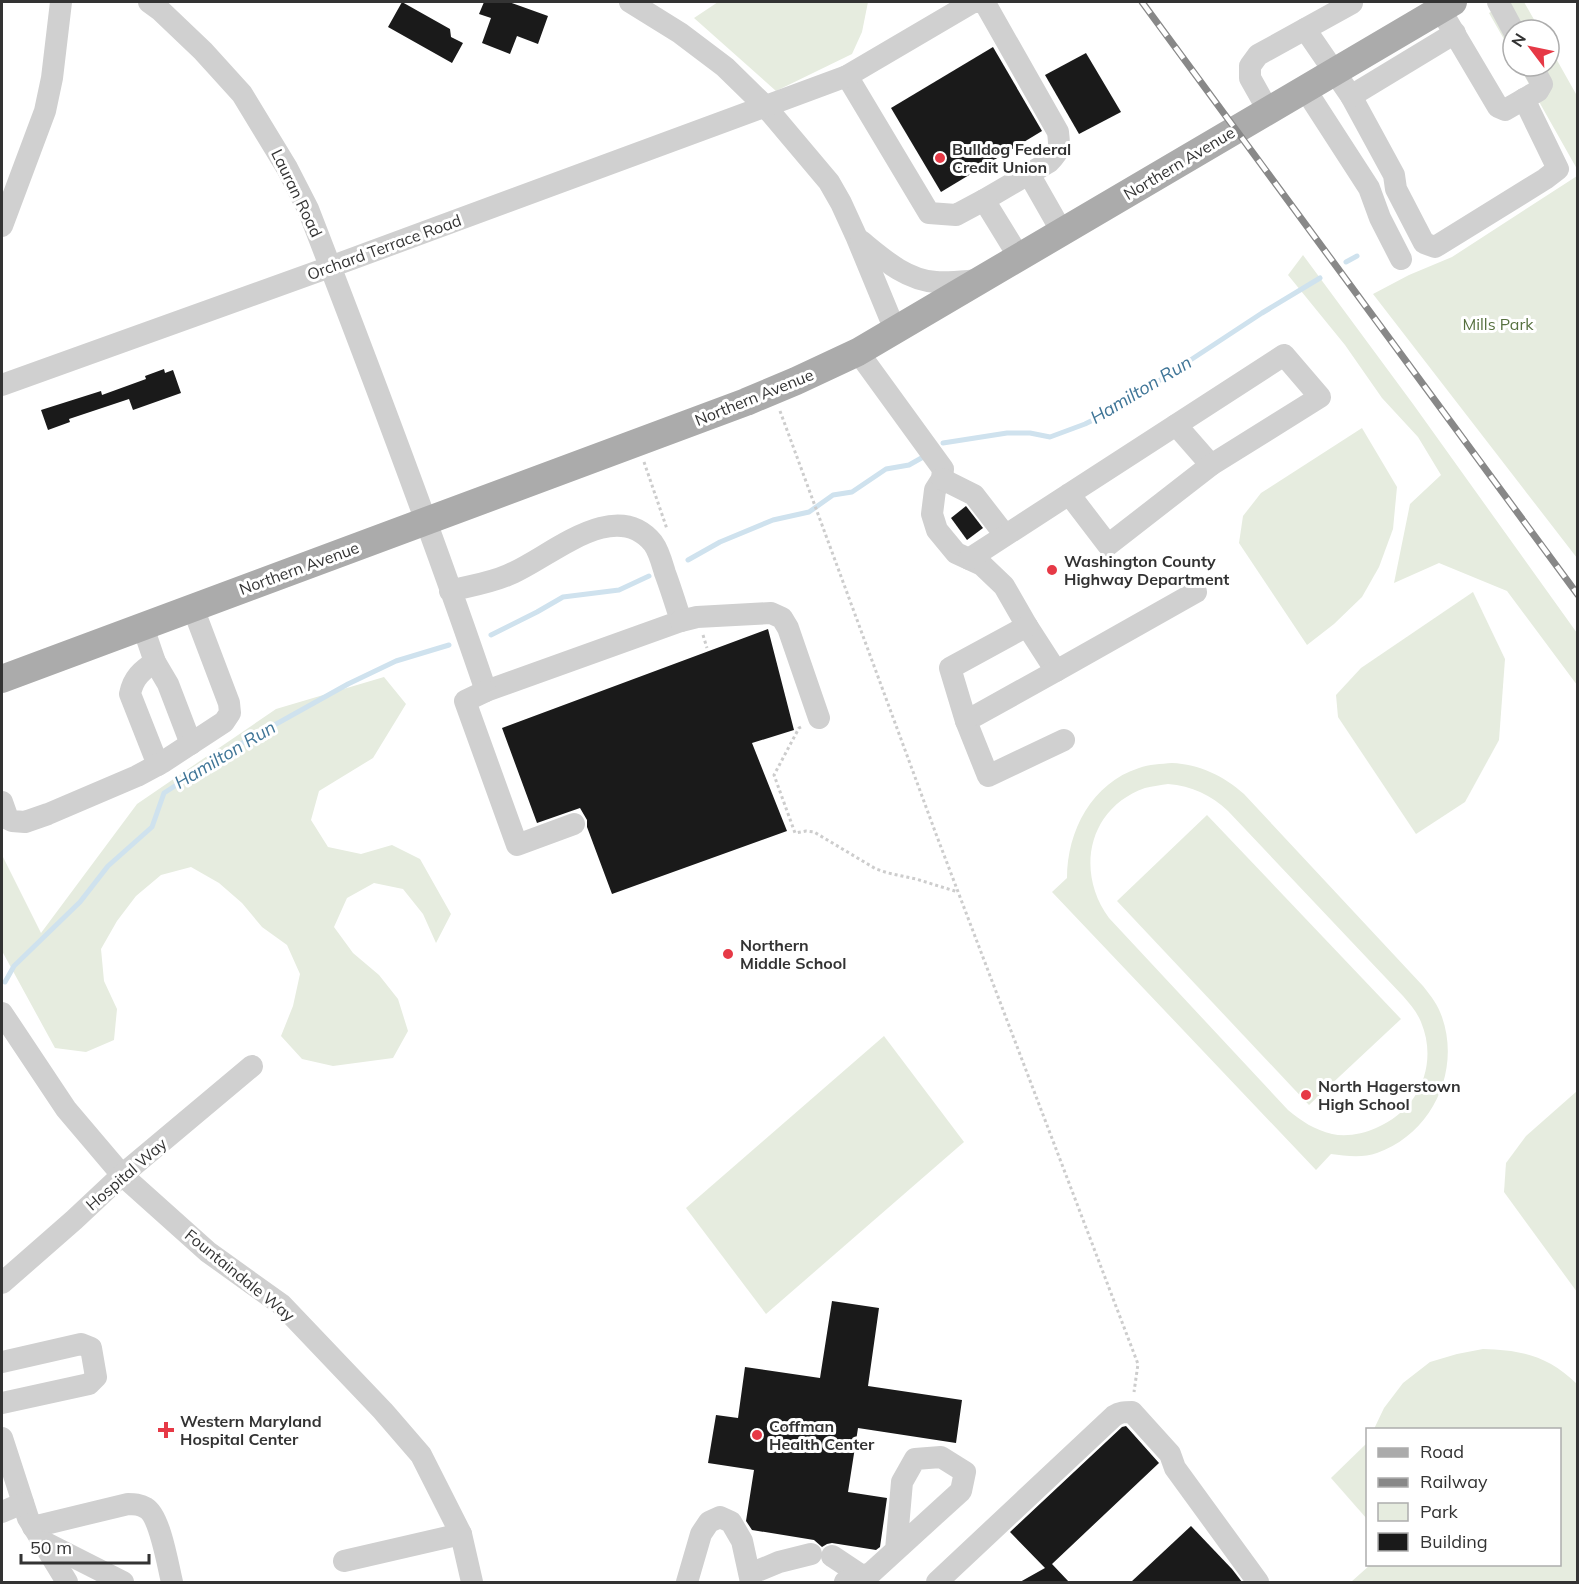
<svg xmlns="http://www.w3.org/2000/svg" width="1579" height="1584" viewBox="0 0 1579 1584" font-family="Mulish,sans-serif">
	<style>
		.green { fill: #e6ecdf; fill-rule: evenodd }
		.lines { fill: none; stroke-linecap: round; stroke-linejoin: round }
		.stream { stroke: #cfe2ee; stroke-width: 5 }
		.building { fill: #1a1a1a }
		.path { stroke: #cdcdcd; stroke-width: 3; stroke-dasharray: 3 3; stroke-linecap: butt }
		.minor { stroke: #d0d0d0; stroke-width: 22 }
		.major { stroke: #ababab; stroke-width: 28 }
		.rail-casing { stroke: #888; stroke-width: 7 }
		.rail { stroke: #fff; stroke-width: 4.5; stroke-dasharray: 14; stroke-linecap: butt }
		.poi-dot { fill: #e63946; stroke: #fff; stroke-width: 2 }
		.labels { text-anchor: middle; stroke-width: 6; stroke-linejoin: round; paint-order: stroke }
		.poi-label { font-size: 16px; font-weight: bold; fill: #333; stroke: #fff; text-anchor: start }
		.street-label { font-size: 16px; fill: #333; stroke: #fff }
		.park-label { font-size: 16px; fill: #56703f; stroke: #fff }
		.water-label { font-size: 18px; font-style: italic; fill: #3f7597; stroke: #fff }
	</style>
	<rect width="100%" height="100%" fill="#fff"/>
	<!-- green -->
	<g class="green">
		<path d="M718 2H868L862 32 852 54 776 91 694 18Z"/>
		<path d="M1507 2H1524L1540 30H1513V55L1489 13Z"/>
		<path d="M1549 46 1576 94H1577V169L1519 66H1549Z"/>
		<path d="M1577 176V558L1373 294 1409 275 1452 257Z"/>
		<path d="M1303 255 1413 404 1577 633V685L1507 591 1439 563 1394 583 1410 504 1441 475 1418 437 1382 398 1345 345 1288 275Z"/>
		<path d="M1362 428 1397 487 1393 529 1379 567 1362 597 1334 624 1307 645 1239 543 1243 516 1261 493Z"/>
		<path d="M1473 592 1505 659 1499 740 1465 802 1416 834 1338 717 1336 695 1361 668Z"/>
		<path d="M384 677 406 704 373 758 319 791 311 820 328 847 361 854 392 845 420 859 451 914 436 943 423 914 403 889 374 883 347 898 334 927 353 953 379 975 398 999 408 1031 393 1058 333 1066 302 1059 281 1036 293 1006 300 974 287 945 262 927 242 903 219 883 191 867 161 875 136 896 117 921 101 949 104 981 117 1009 114 1040 86 1052 55 1048 2 951V855L41 933 137 804 276 709Z"/>
		<path d="M1172 763C1199 764 1224 776 1244 794L1423 986C1431 996 1438 1005 1442 1017 1461 1071 1432 1134 1377 1153 1363 1158 1346 1156 1331 1154L1316 1170 1052 892 1067 878C1067 831 1092 783 1139 768 1149 764 1161 764 1172 763ZM1168 784C1192 786 1211 795 1228 811L1403 996C1410 1004 1417 1012 1421 1022 1439 1065 1418 1111 1376 1128 1363 1134 1346 1137 1332 1134 1315 1130 1301 1121 1288 1110L1109 918C1075 872 1088 808 1145 788 1153 786 1161 785 1168 784Z"/>
		<path d="M1207 815 1401 1019 1309 1105 1117 901Z"/>
		<path d="M884 1036 964 1142 766 1314 686 1208Z"/>
		<path d="M1577 1091V1292L1504 1192 1506 1163 1526 1136Z"/>
		<path d="M1483 1349C1522 1350 1548 1356 1577 1384V1582H1351L1370 1565 1560 1564V1430L1374 1429 1384 1408 1403 1383 1430 1362 1457 1354Z"/>
		<path d="M1367 1443V1519L1331 1478Z"/>
	</g>
	<g class="lines">
		<!-- stream -->
		<g class="stream">
			<path d="M1346 262 1357 256"/>
			<path d="M943 443 1007 433H1030L1050 437 1085 424 1119 407 1262 313 1320 278"/>
			<path d="M688 560 720 542 773 520 809 512 833 495 852 492 886 469 909 465 925 456"/>
			<path d="M491 635 537 612 563 597 619 590 649 576"/>
			<path d="M5 982 14 966 80 902 108 866 152 827 164 793 235 747 348 684 396 661 449 645"/>
		</g>
	</g>
	<!-- building -->
	<g class="building">
		<path d="M402 2 450 29 451 37 463 43 452 63 388 27Z"/>
		<path d="M484 2H509L548 16 538 44 517 36 510 54 482 43 491 18 479 14Z"/>
		<path d="M993 47 1042 131 941 192 891 108Z"/>
		<path d="M1086 53 1121 112 1079 134 1045 75Z"/>
		<path d="M164 369 165 373 173 370 181 393 133 410 129 399 69 419 70 422 48 430 41 410 101 391 102 395 146 379 145 376Z"/>
		<path d="M966 506 983 528 967 540 951 518Z"/>
		<path d="M768 629 794 730 752 743 787 831 612 894 587 827V820L580 808 537 823 502 728Z"/>
		<path d="M832 1301 879 1308 868 1386 962 1400 956 1443 858 1428 848 1492 887 1498 880 1547 876 1550 832 1543 827 1544 822 1547 814 1540 752 1530 746 1521 754 1470 708 1463 716 1415 738 1418 745 1367 820 1378Z"/>
		<path d="M1126 1426 1159 1463 1052 1564 1069 1582H1020L1045 1568 1010 1532 1122 1427Z"/>
		<path d="M1191 1526 1232 1569 1242 1582H1131Z"/>
	</g>
	<g class="lines">
		<!-- path -->
		<g class="path">
			<path d="M780 411 936 834 1138 1364 1134 1392"/>
			<path d="M644 462 667 529"/>
			<path d="M703 635 707 648"/>
			<path d="M801 727 799 728 774 775 795 833 806 831 814 832 876 869 888 873 916 879 958 892"/>
		</g>
		<!-- minor -->
		<g class="minor">
			<path d="M149 2 160 10 203 51 242 94 287 168 308 209C370 369 431 529 486 691L681 621C676 605 671 589 665 573 662 563 659 551 653 543 614 495 547 560 508 575 490 583 469 586 450 591"/>
			<path d="M630 2 680 33 725 67 765 106 829 182 841 203 857 238 895 330"/>
			<path d="M1498 2 1513 30"/>
			<path d="M1440 9 1498 107 1505 110 1538 91 1542 84 1532 66"/>
			<path d="M1305 29 1351 96 1394 175 1396 189 1424 243 1435 247 1545 179 1558 169 1524 99"/>
			<path d="M847 76 929 213 956 215 984 200 1049 162C1060 151 1060 148 1058 132L986 5 980 2"/>
			<path d="M1305 89 1369 188 1380 218 1401 259"/>
			<path d="M1351 96 1455 33"/>
			<path d="M1268 110 1250 78V66L1258 55 1352 3"/>
			<path d="M1029 174 1062 232"/>
			<path d="M984 200 1019 257"/>
			<path d="M2 226 45 111 52 78 61 2"/>
			<path d="M861 241C883 259 906 280 936 282 950 283 965 281 980 280"/>
			<path d="M858 352 943 469 942 479 935 490 932 514 937 530 956 553 982 565 1004 586 1027 626 1056 671 1196 592"/>
			<path d="M2 385 330 267 847 76 973 2H980"/>
			<path d="M1176 425 1211 465"/>
			<path d="M942 479 974 495 1005 535"/>
			<path d="M969 559 1284 355 1320 397 1211 465 1108 545 1069 494"/>
			<path d="M681 621 697 617 771 613 782 618 788 628 819 718"/>
			<path d="M143 627 155 662 168 684 191 744"/>
			<path d="M155 662C142 670 133 678 130 694L158 765"/>
			<path d="M1056 671 966 721 988 776 1064 740"/>
			<path d="M486 691 465 701 517 845 574 824"/>
			<path d="M966 721 950 668 1027 626"/>
			<path d="M2 802 8 819 12 821 25 822 48 814 137 776 163 762 224 722 230 713 229 703 193 608"/>
			<path d="M2 1013 66 1109 122 1175 208 1252 282 1305 383 1411 421 1455 461 1534 344 1561"/>
			<path d="M2 1283 74 1220 122 1175 252 1066"/>
			<path d="M2 1362 81 1344 91 1348 96 1377 89 1384 2 1403"/>
			<path d="M2 1438 28 1518 67 1582"/>
			<path d="M2 1512 23 1503"/>
			<path d="M33 1527 128 1504C134 1504 140 1504 146 1508 160 1516 168 1566 172 1582"/>
			<path d="M461 1534 472 1582"/>
			<path d="M44 1542 123 1582"/>
			<path d="M832 1556 862 1576"/>
			<path d="M750 1574 779 1562 811 1554"/>
			<path d="M687 1582 701 1534 709 1522 720 1517 731 1522 742 1541 751 1582"/>
			<path d="M845 1582 871 1573 961 1491 965 1472 941 1457 915 1459 902 1482 896 1550"/>
			<path d="M937 1582 1114 1416C1120 1412 1124 1412 1132 1412L1170 1454 1175 1468 1258 1582"/>
		</g>
		<!-- major -->
		<path class="major" d="M2 679 746 402 796 381 858 352 1453 2"/>
		<!-- rail casing -->
		<g class="rail-casing">
			<path id="rail" d="M1142 2 1578 595"/>
		</g>
		<!-- rail -->
		<use href="#rail" class="rail"/>
	</g>
	<!-- markers -->
	<g class="poi-dot">
		<circle cx="940" cy="158" r="6"/>
		<circle cx="1052" cy="570" r="6"/>
		<circle cx="728" cy="954" r="6"/>
		<circle cx="1306" cy="1095" r="6"/>
		<path d="M163 1421h6v6h6v6h-6v6h-6v-6h-6v-6h6z"/>
		<circle cx="757" cy="1435" r="6"/>
	</g>
	<g class="labels">
		<!-- poi labels -->
		<g class="poi-label">
			<text x="952" y="155">Bulldog Federal<tspan x="952" dy="18">Credit Union</tspan></text>
			<text x="1064" y="567">Washington County<tspan x="1064" dy="18">Highway Department</tspan></text>
			<text x="740" y="951">Northern<tspan x="740" dy="18">Middle School</tspan></text>
			<text x="1318" y="1092">North Hagerstown<tspan x="1318" dy="18">High School</tspan></text>
			<text x="180" y="1427">Western Maryland<tspan x="180" dy="18">Hospital Center</tspan></text>
			<text x="769" y="1432">Coffman<tspan x="769" dy="18">Health Center</tspan></text>
		</g>
		<!-- street labels -->
		<g class="street-label">
			<text transform="translate(1179 163) rotate(-31)" y="6">Northern Avenue</text>
			<text transform="translate(297 193) rotate(64)" y="6">Lauran Road</text>
			<text transform="translate(384 247) rotate(-20)" y="6">Orchard Terrace Road</text>
			<text transform="translate(754 397) rotate(-22)" y="6">Northern Avenue</text>
			<text transform="translate(299 568) rotate(-20)" y="6">Northern Avenue</text>
			<text transform="translate(126 1174) rotate(-41)" y="6">Hospital Way</text>
			<text transform="translate(240 1275) rotate(39)" y="6">Fountaindale Way</text>
		</g>
		<!-- park labels -->
		<g class="park-label">
			<text x="1498" y="330">Mills Park</text>
		</g>
		<!-- water labels -->
		<g class="water-label">
			<text transform="translate(1141 390) rotate(-31)" y="6">Hamilton Run</text>
			<text transform="translate(225 755) rotate(-31)" y="6">Hamilton Run</text>
		</g>
	</g>
	<!-- border -->
	<rect width="1579" height="1584" fill="none" stroke="#333333" stroke-width="6"/>
	<!-- legend -->
	<rect x="1366" y="1428" width="195" height="138" fill="#ffffff" stroke="#adadad" stroke-width="1.5"/>
	<rect x="1378" y="1448" width="30" height="9" fill="#ababab" stroke="#adadad" stroke-width="1.5"/>
	<text x="1420" y="1458" font-size="18" fill="#333333">Road</text>
	<rect x="1378" y="1478" width="30" height="9" fill="#888888" stroke="#adadad" stroke-width="1.5"/>
	<text x="1420" y="1488" font-size="18" fill="#333333">Railway</text>
	<rect x="1378" y="1503" width="30" height="18" fill="#e6ecdf" stroke="#adadad" stroke-width="1.5"/>
	<text x="1420" y="1518" font-size="18" fill="#333333">Park</text>
	<rect x="1378" y="1533" width="30" height="18" fill="#1a1a1a" stroke="#adadad" stroke-width="1.5"/>
	<text x="1420" y="1548" font-size="18" fill="#333333">Building</text>
	<!-- north arrow -->
	<g transform="translate(1531 48) rotate(302)"><circle r="28" fill="#ffffff" stroke="#adadad" stroke-width="1.5"/>
	<path d="M0-4.5L10 22L0 15L-10 22Z" fill="#e63946"/>
	<text y="-9" font-size="16" font-weight="bold" text-anchor="middle" fill="#333333">N</text>
	</g>
	<!-- scale -->
	<path d="M21 1554v9h128v-9" fill="none" stroke="#333333" stroke-width="3"/>
	<text x="30" y="1554" font-size="18" fill="#333333" stroke="#ffffff" stroke-width="4.5" paint-order="stroke">50 m</text>
</svg>
